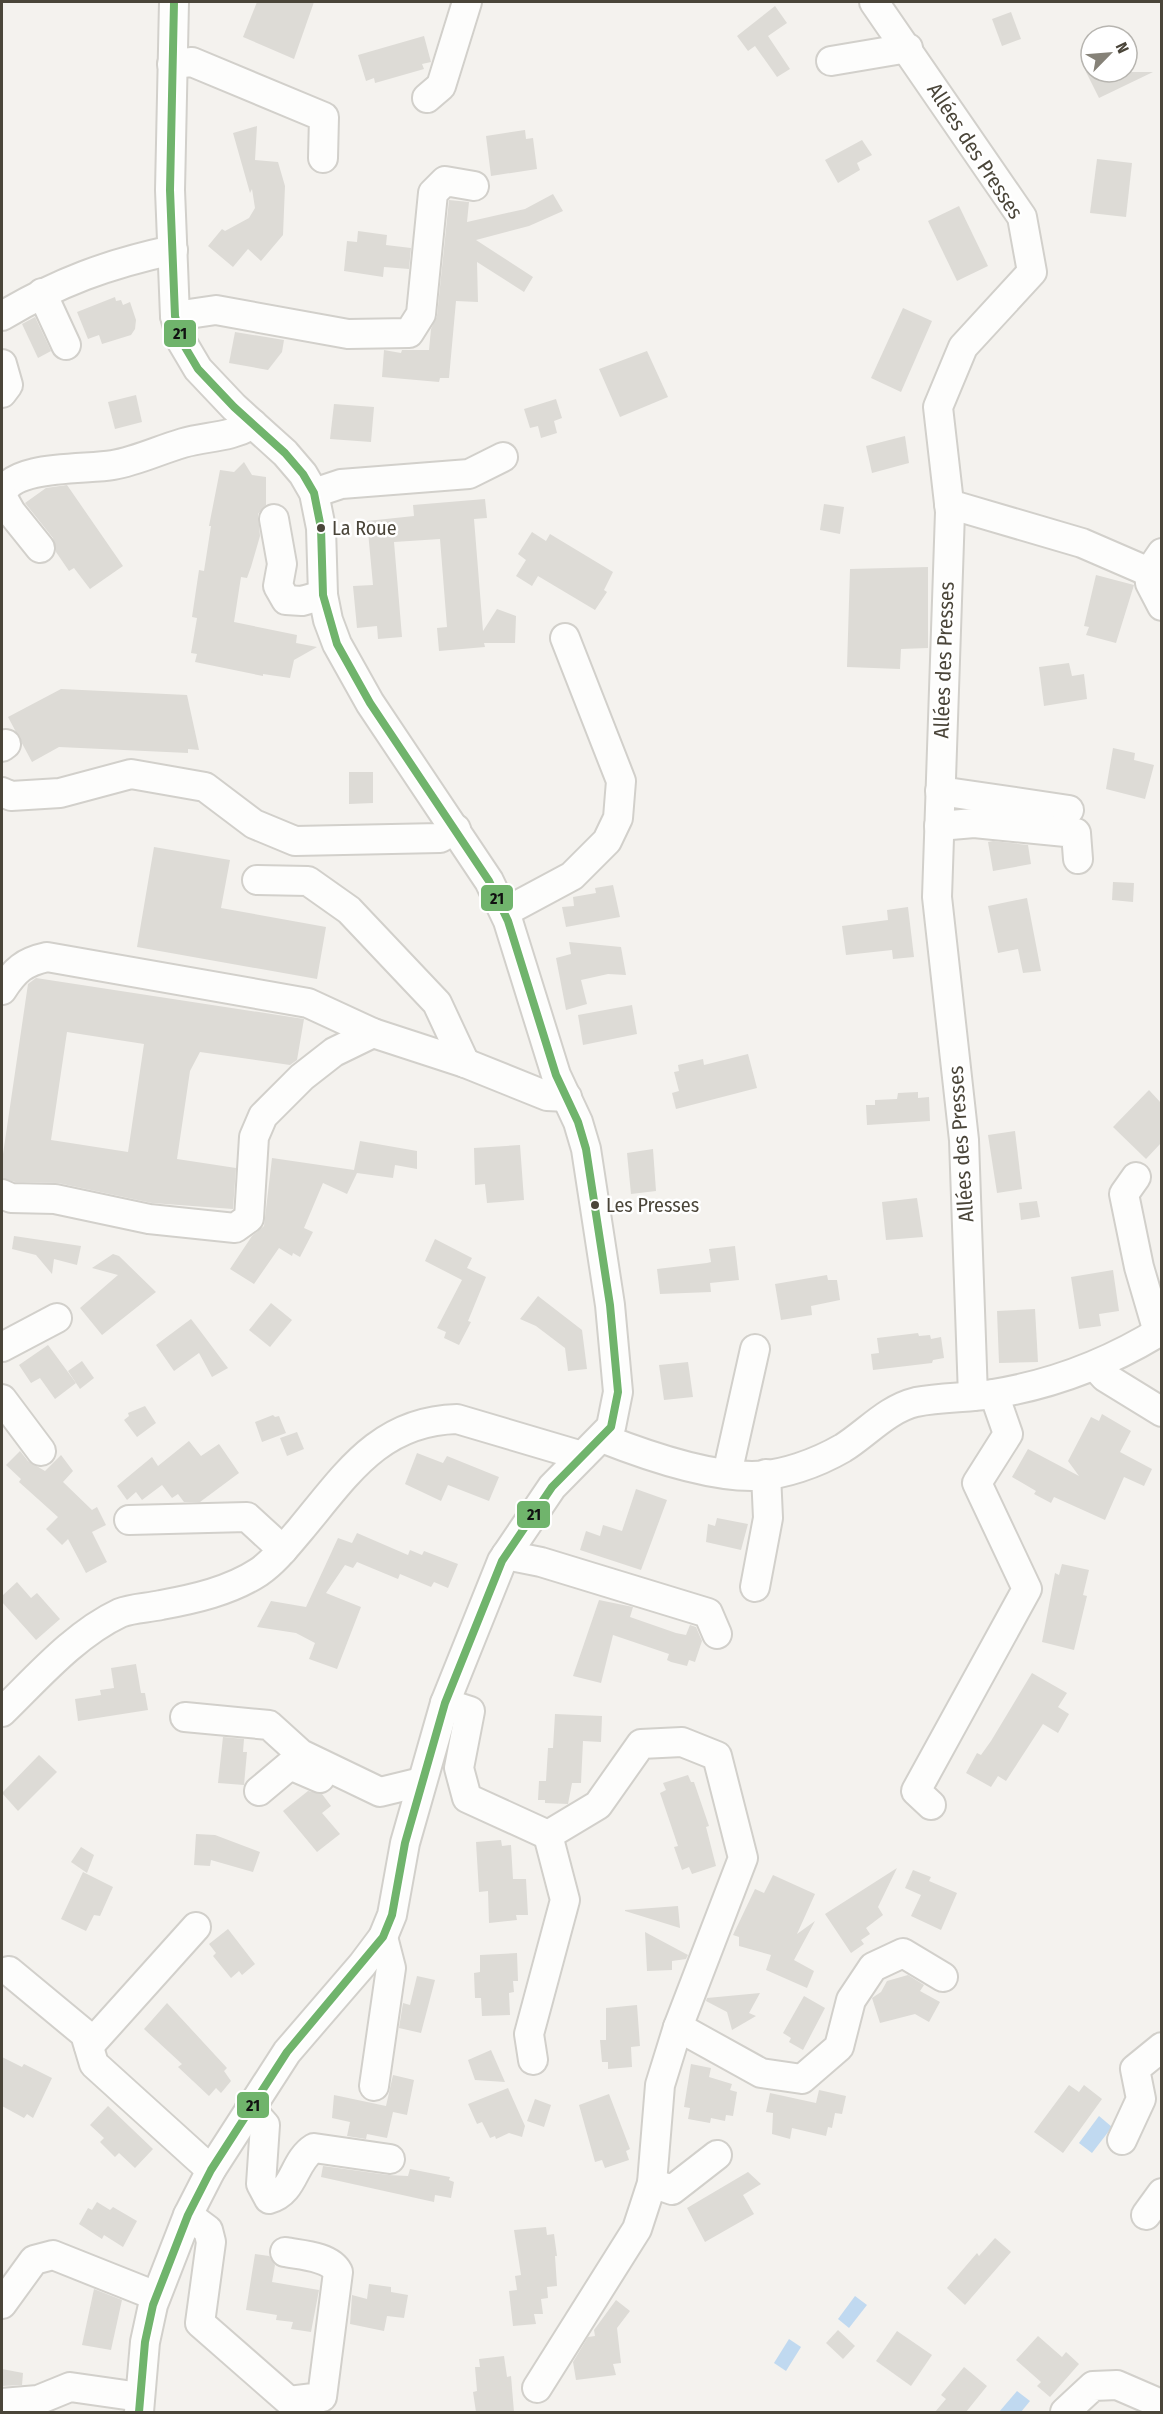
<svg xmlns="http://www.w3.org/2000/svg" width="1163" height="2414" viewBox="0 0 1163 2414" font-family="'Fira Sans Condensed',sans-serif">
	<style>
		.water { fill: #c0d9f0 }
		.building { fill: #dddbd6; fill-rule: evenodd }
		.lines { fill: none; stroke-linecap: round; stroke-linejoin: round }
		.minor-casing { stroke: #d2d0cb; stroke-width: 32 }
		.minor { stroke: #fdfdfc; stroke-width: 28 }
		.bus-1-casing { stroke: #fff; stroke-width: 12 }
		.bus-1 { stroke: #70b46c; stroke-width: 8 }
		.bus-dot { fill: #4a4539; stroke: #fff; stroke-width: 2 }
		.labels { text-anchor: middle; stroke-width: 5; stroke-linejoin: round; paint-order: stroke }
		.bus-label { font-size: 20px; fill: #4a4539; stroke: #fff; text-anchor: start }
		.street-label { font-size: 21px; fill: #4a4539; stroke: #fff }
		.line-badge { stroke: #fff; stroke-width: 2 }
		.pale-badge-label { font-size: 16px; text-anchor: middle; font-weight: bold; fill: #111 }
	</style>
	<rect width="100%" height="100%" fill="#f4f2ee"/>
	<!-- water -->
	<g class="water">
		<path d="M1099 2116 1112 2127 1092 2153 1079 2143Z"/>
		<path d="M855 2296 867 2305 849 2328 838 2319Z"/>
		<path d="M789 2339 801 2347 786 2371 774 2363Z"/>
		<path d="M1017 2391 1030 2401 1021 2412H999Z"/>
	</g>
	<!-- building -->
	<g class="building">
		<path d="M257 2H314L294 59 243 37Z"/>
		<path d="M775 6 787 23 768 36 790 69 777 77 755 46 748 51 737 36Z"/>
		<path d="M1011 12 1021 39 1002 46 992 19Z"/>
		<path d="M424 36 431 62 422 64 424 69 375 83 374 78 366 81 358 55Z"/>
		<path d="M1086 72H1153L1099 98Z"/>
		<path d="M257 126 255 160 278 162 285 186 283 235 261 261 248 249 233 267 208 246 222 229 225 231 249 218 255 208 252 189 250 193 233 133Z"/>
		<path d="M525 130 526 139 533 138 537 169 491 176 486 136Z"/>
		<path d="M862 140 872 155 857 163 860 170 838 183 825 160Z"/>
		<path d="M1097 159 1132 163 1126 217 1090 213Z"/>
		<path d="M553 194 563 211 529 226 476 240 533 277 524 292 477 262 478 302 456 301 449 378H440L439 382 382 377 384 350 401 353 402 350H429L431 329 437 316 449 200 469 202 467 222 525 209Z"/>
		<path d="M959 206 988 266 957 281 928 221Z"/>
		<path d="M358 231 387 235 386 245 411 248 409 269 384 267 383 277 344 271 347 241 357 242Z"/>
		<path d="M115 297 116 301 121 300 123 305 130 302 136 320 135 329 131 335 102 344 99 335 88 339 77 312Z"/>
		<path d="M903 308 932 321 901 392 871 378Z"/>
		<path d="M35 317 51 351 38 358 22 324Z"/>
		<path d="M235 332 284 340 282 352 268 370 229 363Z"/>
		<path d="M647 351 668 397 620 417 599 369Z"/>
		<path d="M136 395 142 422 115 429 108 402Z"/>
		<path d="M556 399 562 418 554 421 557 433 541 438 538 426 530 428 524 409Z"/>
		<path d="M334 404 374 407 371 442 330 439Z"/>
		<path d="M905 436 909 463 872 473 866 446Z"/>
		<path d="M244 462 252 475 266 477V505L258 514 260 536 251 567 247 578 241 577 234 622 297 635 296 643 317 647 294 660 290 678 263 674V676L195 662 197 654 191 653 197 618 192 617 199 570 204 571 211 526H209L220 470 234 472Z"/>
		<path d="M67 485 123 566 90 589 74 568 69 571 56 552 53 538 25 503 46 488Z"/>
		<path d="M485 499 487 518 474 519 483 631 497 609 516 616 515 643H484L485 647 439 651 437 628 447 627 440 539 394 542 402 637 378 639 377 626 357 628 353 586 373 585 367 521 414 516 413 505Z"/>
		<path d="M824 504 844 507 840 534 820 530Z"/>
		<path d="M532 532 546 541 550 534 613 572 604 590 607 592 595 610 538 576 532 586 516 576 526 560 518 554Z"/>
		<path d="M928 567V648L901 649 900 669 847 667 850 569Z"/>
		<path d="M1096 575 1134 585 1116 643 1086 635 1089 627 1084 626Z"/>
		<path d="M1069 663 1072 676 1084 674 1087 699 1044 706 1039 667Z"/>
		<path d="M61 689 187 695 199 750 188 749V753L59 747 32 762 8 717Z"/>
		<path d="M1113 748 1135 753 1134 760 1154 765 1145 799 1106 789Z"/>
		<path d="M349 772H373V803L349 804Z"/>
		<path d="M993 841 1028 845 1031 864 993 871 988 842Z"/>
		<path d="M154 847 230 860 221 908 326 927 317 979 137 947Z"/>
		<path d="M1113 882 1134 883 1133 902 1112 900Z"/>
		<path d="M613 885 620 917 566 927 562 907 574 906 573 897 596 893 595 888Z"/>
		<path d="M1027 898 1041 971 1023 973 1018 949 998 953 988 906Z"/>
		<path d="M908 907 914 957 893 959 892 950 846 955 842 926 888 920 887 910Z"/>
		<path d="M569 942 621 947 626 975 608 974 581 980 587 1004 566 1010 556 958 571 954Z"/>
		<path d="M36 978 304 1019 297 1060 290 1065 200 1052 190 1071 177 1159 236 1168 233 1209 152 1203 58 1183 15 1182 2 1178V1161L28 984ZM67 1032 144 1044 128 1152 51 1140Z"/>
		<path d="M632 1005 637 1034 583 1045 578 1015Z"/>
		<path d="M748 1054 757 1088 676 1109 672 1093 679 1091 674 1072 679 1071 678 1065 703 1059 704 1065Z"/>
		<path d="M1149 1090 1161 1103V1143L1146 1159 1113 1127Z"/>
		<path d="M918 1092V1098L929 1097 930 1121 867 1125 866 1105H875V1100L897 1099 898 1093Z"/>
		<path d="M1015 1131 1022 1189 997 1193 988 1135Z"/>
		<path d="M360 1141 417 1151V1169L395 1165 393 1178 357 1173 347 1194 323 1183 304 1228 313 1232 300 1257 293 1253 292 1256 279 1248 254 1284 230 1269 252 1236 264 1226 272 1158 354 1170Z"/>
		<path d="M520 1145 524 1200 487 1203 485 1184 475 1185 474 1148Z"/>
		<path d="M653 1149 656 1191 631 1194 627 1153Z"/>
		<path d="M917 1198 923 1237 886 1240 882 1202Z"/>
		<path d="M1037 1201 1040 1217 1021 1220 1019 1203Z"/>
		<path d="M14 1236 81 1246 77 1265 54 1259 52 1274 36 1255 12 1249Z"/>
		<path d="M435 1239 472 1258 467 1268 486 1277 468 1321 471 1322 459 1345 444 1338 446 1332 437 1328 462 1280 425 1261Z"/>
		<path d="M735 1246 739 1280 710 1283 711 1292 660 1294 657 1269 707 1263 711 1262 709 1249Z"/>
		<path d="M113 1254 119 1256 156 1292 102 1335 80 1308 118 1275 92 1268Z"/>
		<path d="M1113 1270 1119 1311 1099 1314 1101 1326 1079 1329 1071 1277Z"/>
		<path d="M827 1275 828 1280H837L840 1300 811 1306 812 1315 781 1320 775 1284Z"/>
		<path d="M538 1296 582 1330 587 1369 568 1371 565 1348 536 1326 520 1319Z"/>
		<path d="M271 1303 292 1320 270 1347 249 1330Z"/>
		<path d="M1035 1309 1038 1362 999 1363 997 1311Z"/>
		<path d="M191 1319 198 1328 228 1368 212 1377 199 1353 174 1371 156 1345Z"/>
		<path d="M918 1333 919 1336 930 1335 931 1339 941 1337 944 1358 933 1360 932 1363 873 1370 871 1354 879 1353 877 1338Z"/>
		<path d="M48 1345 76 1383 55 1399 40 1378 31 1383 19 1365Z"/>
		<path d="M82 1361 94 1378 80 1389 68 1371Z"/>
		<path d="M688 1362 693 1397 664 1400 659 1365Z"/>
		<path d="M145 1406 156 1423 137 1437 124 1420 129 1416 128 1413Z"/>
		<path d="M1102 1414 1131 1431 1120 1452 1152 1469 1144 1486 1124 1477 1105 1520 1054 1497 1051 1503 1034 1494 1036 1491 1012 1477 1028 1449 1079 1476 1068 1461 1091 1417 1099 1421Z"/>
		<path d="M273 1415 275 1417 279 1416 286 1433 262 1442 255 1422Z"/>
		<path d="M297 1432 304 1449 287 1456 280 1438Z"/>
		<path d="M189 1441 201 1456 219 1444 239 1473 200 1502H184L178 1494 172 1498 162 1485 142 1500 136 1492 127 1500 117 1486 152 1457 158 1466Z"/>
		<path d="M20 1451 28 1461 45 1471 61 1455 73 1471 63 1482 92 1510 97 1507 106 1525 92 1532 107 1562 86 1573 68 1539 62 1545 46 1529 58 1517 19 1482 21 1479 6 1465Z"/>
		<path d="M417 1453 443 1463 447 1456 499 1477 489 1501 448 1485 441 1501 405 1484Z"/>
		<path d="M636 1489 667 1500 641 1570 580 1550 586 1531 600 1536 603 1525 622 1531Z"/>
		<path d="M717 1518 748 1524 741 1550 706 1542 708 1524 715 1526Z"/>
		<path d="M357 1533 408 1555 410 1550 422 1555 424 1551 458 1564 448 1588 434 1582 431 1587 400 1574 398 1579 357 1562 353 1568 345 1565 326 1593 361 1607 337 1669 309 1659 315 1643 296 1633 257 1627 271 1601 306 1607 338 1538 352 1543Z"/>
		<path d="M1062 1564 1089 1570 1083 1595 1087 1596 1074 1650 1042 1642 1055 1573 1059 1575Z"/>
		<path d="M17 1582 31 1598 37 1593 60 1619 36 1640 2 1602V1596Z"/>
		<path d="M599 1600 633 1607 630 1617 676 1633 686 1635 690 1625 696 1627 702 1641 695 1662 689 1660 687 1666 671 1662 667 1660 669 1654 613 1635 601 1683 573 1676Z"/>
		<path d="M136 1664 141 1693H145L148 1710 78 1721 75 1699 101 1695 100 1690 114 1688 111 1668Z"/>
		<path d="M1032 1673 1067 1693 1058 1707 1069 1714 1058 1733 1043 1724 1006 1781 998 1776 991 1787 966 1773 977 1753 981 1755 991 1741Z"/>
		<path d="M555 1714 602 1716 601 1742 583 1741 581 1783H572L568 1804 545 1803V1800H538L539 1781H546L548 1748H553Z"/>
		<path d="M223 1737 244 1739 243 1752H247L244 1785 218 1783Z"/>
		<path d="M39 1755 57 1772 18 1811 2 1793Z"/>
		<path d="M688 1775 691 1782H694L709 1826 706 1827 716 1866 692 1874 689 1867 682 1870 674 1847 678 1846 660 1793 666 1790 663 1783Z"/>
		<path d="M308 1791 322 1794 331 1806 322 1813 340 1834 317 1852 283 1811Z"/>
		<path d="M196 1834 215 1835 260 1852 253 1872 211 1860 210 1866 194 1865Z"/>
		<path d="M501 1840 502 1846 511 1845 513 1879H526L528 1915H516L517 1920 489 1923 488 1891 479 1892 476 1842Z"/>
		<path d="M81 1847 94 1855 87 1873 71 1862Z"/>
		<path d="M897 1868 878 1907 883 1915 866 1928 870 1934 861 1940 864 1944 851 1953 825 1914Z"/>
		<path d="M913 1870 931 1877 929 1881 957 1893 941 1930 911 1916 921 1895 905 1888Z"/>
		<path d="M83 1872 113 1887 100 1916 94 1915 86 1931 61 1919Z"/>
		<path d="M773 1875 815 1894 797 1934 815 1921 794 1960 814 1971 807 1988 766 1970 771 1955 739 1946V1937L733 1935 755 1889 764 1893Z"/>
		<path d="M678 1906 680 1928 625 1911V1910Z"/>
		<path d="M228 1929 255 1964 242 1975 239 1971 231 1978 213 1956 216 1953 209 1944Z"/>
		<path d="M645 1932 688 1955 686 1959 672 1961V1970L647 1971Z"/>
		<path d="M517 1953 518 1981H513L514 1992 509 1993 510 2015 482 2016 481 1998H475L474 1973 480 1972V1955Z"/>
		<path d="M908 1975 924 1985 920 1991 940 2002 929 2022 915 2014 880 2023 872 1998 881 1992 887 1981Z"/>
		<path d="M417 1976 435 1980 421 2033 399 2028 403 2003 410 2005Z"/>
		<path d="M760 1993 749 2013 756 2016 732 2030 727 2012 706 2001 707 1998Z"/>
		<path d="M804 1996 825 2008 803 2050 789 2042 791 2038 783 2033Z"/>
		<path d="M167 2003 227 2068 224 2071 231 2081 221 2093 216 2088 209 2096 178 2067 182 2064 144 2029Z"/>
		<path d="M637 2005 640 2046 631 2047 632 2067 608 2069V2062H602L600 2040H606V2008Z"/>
		<path d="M491 2050 505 2082 475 2080 468 2060Z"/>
		<path d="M2 2057 22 2067 24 2064 52 2078 33 2118 27 2114 24 2118 2 2106Z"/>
		<path d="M691 2064 711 2068 709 2077 732 2084 730 2090 737 2092 733 2116 726 2115 725 2121 711 2118 710 2123 688 2119 690 2108 684 2107Z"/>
		<path d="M393 2075 414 2080 407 2115 393 2112 387 2138 367 2134 366 2139 347 2136 350 2122 332 2118 334 2095 386 2106Z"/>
		<path d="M1069 2085 1079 2092 1084 2085 1102 2099 1063 2153 1034 2132Z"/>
		<path d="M508 2088 525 2126 522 2137 509 2133 496 2139 495 2136 490 2138 482 2122 477 2124 468 2104Z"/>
		<path d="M819 2090 846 2096 842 2114 835 2113 832 2128 828 2127 826 2136 792 2128 790 2139 772 2134 773 2113 766 2112 770 2093 816 2103Z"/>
		<path d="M609 2094 630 2149 626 2151 629 2160 605 2168 602 2160 595 2162 579 2105Z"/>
		<path d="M535 2099 551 2105 544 2127 527 2121Z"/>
		<path d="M108 2106 153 2149 135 2168 119 2153 115 2157 100 2142 104 2138 90 2125Z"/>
		<path d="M323 2166 388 2175 408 2176 410 2169 450 2177 449 2180 454 2182 451 2198 435 2195 434 2202 321 2177Z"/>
		<path d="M748 2172 761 2184 743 2195 754 2214 705 2242 687 2208Z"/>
		<path d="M97 2202 110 2210 113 2207 137 2221 123 2247 104 2235 102 2239 79 2224 88 2208 92 2210Z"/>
		<path d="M546 2227 547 2235 554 2234 557 2256H555L557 2286 547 2287 548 2298 541 2299 543 2314H534L536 2324 513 2326 509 2291 517 2290 515 2276 521 2275 514 2230Z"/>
		<path d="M995 2238 1011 2252 965 2305 947 2288 977 2253 979 2256Z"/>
		<path d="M255 2254 269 2256 275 2265 272 2282 319 2290 311 2332 291 2329 293 2322 276 2320 277 2315 246 2310Z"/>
		<path d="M369 2284 391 2287V2292L408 2295 404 2318 387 2316 384 2331 350 2324 352 2295 367 2299Z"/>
		<path d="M94 2289 122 2300 111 2350 82 2345Z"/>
		<path d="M616 2300 630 2311 617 2328 621 2363 613 2364 616 2375 576 2380 573 2362 588 2337 595 2336 594 2330Z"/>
		<path d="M838 2330 855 2346 843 2359 826 2343Z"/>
		<path d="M897 2331 932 2355 911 2386 876 2361Z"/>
		<path d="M1038 2336 1062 2357 1066 2352 1079 2364 1050 2397 1037 2386 1041 2382 1016 2360Z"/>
		<path d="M504 2356 507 2377 511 2376 514 2412H476L473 2392 477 2391 475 2367H480L479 2359Z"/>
		<path d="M964 2367 987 2386 966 2412H935L946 2399 941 2395Z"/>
		<path d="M2 2369 23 2373 22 2385 2 2386Z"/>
	</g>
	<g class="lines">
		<!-- minor casing -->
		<g class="minor-casing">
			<g id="minor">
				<path d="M874 2 1022 217 1032 272 963 347 938 407 950 512 937 897 964 1140 973 1396"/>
				<path d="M831 61 908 48"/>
				<path d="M172 64 192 62 324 117 323 158"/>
				<path d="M427 98 441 86 467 2"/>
				<path d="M42 293 66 345"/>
				<path d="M2 316C59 282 108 264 173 250"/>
				<path d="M175 316 216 310 348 334 409 333 421 314 433 193 445 181 474 186"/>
				<path d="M2 364 8 385 2 393"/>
				<path d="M314 493 341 484 469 474 503 457"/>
				<path d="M2 494C13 464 86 470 113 465 137 461 159 450 183 443 207 436 230 438 253 424"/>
				<path d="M2 496 11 512 40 548"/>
				<path d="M949 504 1082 543 1149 572"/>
				<path d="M274 519 282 564 278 586 286 600 302 601 323 595"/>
				<path d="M1162 553 1149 572 1150 583 1162 606"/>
				<path d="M2 747 6 744"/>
				<path d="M940 791 1069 810"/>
				<path d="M2 792 11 796 60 793 131 774 205 787 254 824 295 841 440 838 456 829"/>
				<path d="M939 826 974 823 1076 833 1078 859"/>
				<path d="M257 880 308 881 349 910 437 1003 465 1063"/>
				<path d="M505 912 572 876 607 841 618 818 621 781 565 638"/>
				<path d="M2 990C15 970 24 962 47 957L308 1003 373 1033 465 1063 547 1096 567 1097"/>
				<path d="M1136 1177 1124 1194 1139 1267 1158 1332"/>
				<path d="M2 1194 11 1198 55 1199 149 1219 235 1228 249 1218 254 1137 263 1116 302 1077 334 1052 373 1033"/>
				<path d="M2 1347 57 1318"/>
				<path d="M1095 1366 1105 1377 1162 1412"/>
				<path d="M2 1399 41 1451"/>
				<path d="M602 1438C645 1455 706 1476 752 1476 782 1476 817 1463 843 1448 867 1433 887 1409 916 1402 941 1397 968 1398 993 1394 1055 1384 1109 1363 1162 1330"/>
				<path d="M727 1474 755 1349"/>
				<path d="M129 1520 247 1517 283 1550"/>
				<path d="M506 1555 541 1562 708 1613 717 1634"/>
				<path d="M755 1587 768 1518 766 1474"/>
				<path d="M445 1703 470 1711 459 1768 467 1798 548 1835 598 1805 641 1744 682 1742 717 1756 743 1858 678 2027 660 2085 652 2183 637 2229 537 2388"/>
				<path d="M2 1712C37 1678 75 1634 120 1613 132 1608 148 1608 161 1605 194 1599 230 1591 259 1572 275 1561 288 1544 300 1530 346 1475 379 1421 457 1419L582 1456"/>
				<path d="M185 1717 269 1725 301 1754 380 1792 421 1782"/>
				<path d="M259 1791 290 1765 320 1778"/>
				<path d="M931 1805 916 1791 1027 1589 977 1483 1008 1434 994 1394"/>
				<path d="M9 1971 85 2034 94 2064 211 2170"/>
				<path d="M678 2027 761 2073 802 2079 839 2047 851 2000 873 1967 903 1953 943 1977"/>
				<path d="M89 2046 196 1927"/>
				<path d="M533 2060 529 2034 565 1900 548 1835"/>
				<path d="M374 2086 391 1968 383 1937"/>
				<path d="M250 2108 265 2125 261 2184 269 2199C295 2192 293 2161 314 2148L390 2159"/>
				<path d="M1122 2140 1141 2099 1135 2069 1162 2047"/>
				<path d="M652 2183 672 2190 717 2155"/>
				<path d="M188 2215 208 2230 211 2242 200 2323 289 2401 322 2397 338 2272C330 2256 300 2255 285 2252"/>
				<path d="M1146 2215 1162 2193"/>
				<path d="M2 2304 34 2260 53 2255 156 2296"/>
				<path d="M2 2403 38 2400 70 2387 140 2397"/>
				<path d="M139 2412 145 2342 153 2305 188 2215 211 2170 287 2052 362 1965 383 1937 392 1915 405 1843 445 1703 502 1561 552 1487 611 1427 618 1392 610 1305 586 1149 578 1122 556 1075 508 921 489 881 370 703 337 644 328 620 323 595 321 528 314 493 303 474 285 453 234 407 198 369 182 342 175 316 170 190 174 2"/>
				<path d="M1065 2412 1093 2386 1117 2385 1154 2401"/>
			</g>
		</g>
		<!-- minor -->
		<use href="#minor" class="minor"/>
		<!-- bus-1 casing -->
		<g class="bus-1-casing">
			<path id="bus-1" d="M139 2412 145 2342 153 2305 188 2215 211 2170 287 2052 383 1937 392 1915 405 1843 445 1703 502 1561 552 1487 611 1427 618 1392 610 1305 586 1149 578 1122 556 1075 508 921 489 881 370 703 337 644 323 595 321 528 314 493 303 474 285 453 234 407 198 369 182 342 175 316 170 190 174 2"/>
		</g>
		<!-- bus-1 -->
		<use href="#bus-1" class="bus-1"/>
	</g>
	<!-- markers -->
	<g class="bus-dot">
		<circle cx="321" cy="528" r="5"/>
		<circle cx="595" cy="1205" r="5"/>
	</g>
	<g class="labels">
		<!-- bus labels -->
		<g class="bus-label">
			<text x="332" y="535">La Roue</text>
			<text x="606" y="1212">Les Presses</text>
		</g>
		<!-- street labels -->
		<g class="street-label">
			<text transform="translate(975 151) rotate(57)" y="7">Allées des Presses</text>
			<text transform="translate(944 660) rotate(-88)" y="7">Allées des Presses</text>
			<text transform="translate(961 1144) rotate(-94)" y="7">Allées des Presses</text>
		</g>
	</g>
	<g class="line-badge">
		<rect x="163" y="319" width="34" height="29" rx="6" fill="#70b46c"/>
		<rect x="480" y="884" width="34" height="28" rx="6" fill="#70b46c"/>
		<rect x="516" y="1500" width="35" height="29" rx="6" fill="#70b46c"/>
		<rect x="236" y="2091" width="34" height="28" rx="6" fill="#70b46c"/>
	</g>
	<g class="pale-badge-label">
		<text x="180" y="339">21</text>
		<text x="497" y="904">21</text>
		<text x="534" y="1520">21</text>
		<text x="253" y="2111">21</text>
	</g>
	<!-- border -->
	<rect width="1163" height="2414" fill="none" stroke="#4a4539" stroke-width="6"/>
	<!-- north arrow -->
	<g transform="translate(1109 54) rotate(65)"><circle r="28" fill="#ffffff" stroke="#b7b5b0" stroke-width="1.5"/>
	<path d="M0-4.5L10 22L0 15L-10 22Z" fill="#868278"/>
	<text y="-9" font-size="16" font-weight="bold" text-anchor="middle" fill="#4a4539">N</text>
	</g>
</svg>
